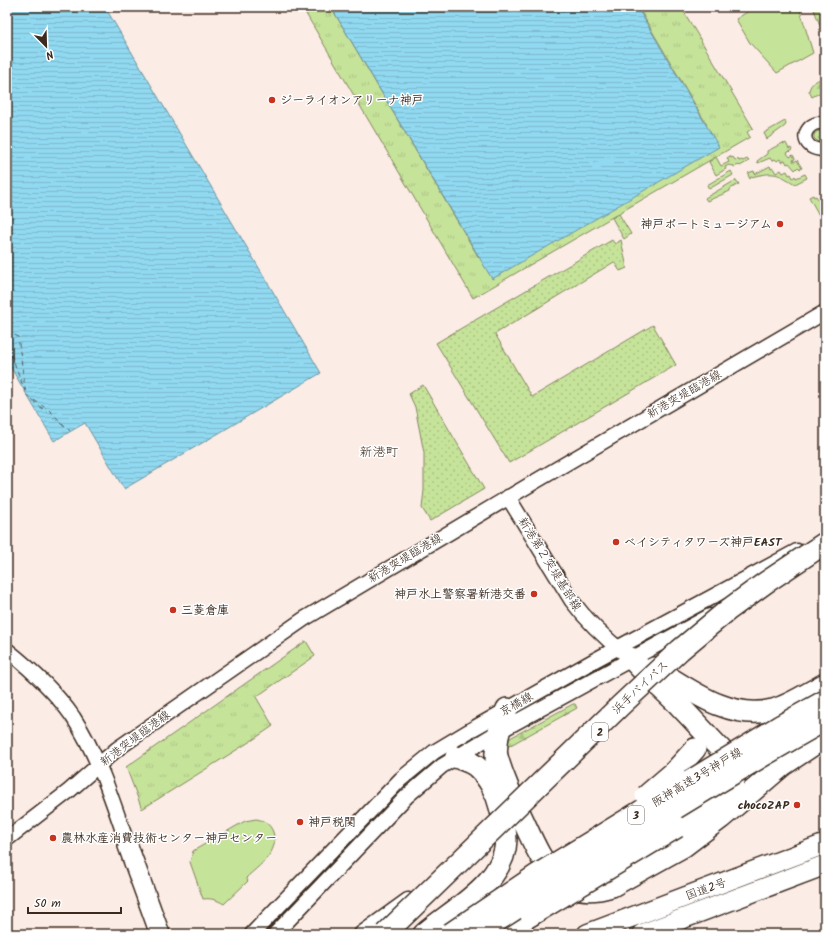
<svg xmlns="http://www.w3.org/2000/svg" width="832" height="941" viewBox="0 0 832 941" font-family="Kalam,'Klee One',sans-serif">
	<style>
		.grass { fill: url(#grass-dots); stroke: #80865c }
		.forest { fill: url(#forest-firs); stroke: #80865c }
		.park { fill: url(#park-tufts); stroke: #80865c }
		.garden { fill: #c6e39a; stroke: #80865c }
		.water { fill: url(#water-rules); stroke: #6e939d }
		.lines { fill: none; stroke-linecap: round; stroke-linejoin: round }
		.ferry { stroke: #545f5d; stroke-width: 1; stroke-dasharray: 5 4; stroke-linecap: butt }
		.minor-casing { stroke: #3b2a1e; stroke-width: 15 }
		.tertiary-casing { stroke: #3b2a1e; stroke-width: 17 }
		.trunk-casing { stroke: #3b2a1e; stroke-width: 22 }
		.motorway-casing { stroke: #3b2a1e; stroke-width: 24 }
		.minor { stroke: #fff; stroke-width: 12 }
		.tertiary { stroke: #fff; stroke-width: 14 }
		.trunk { stroke: #fff; stroke-width: 19 }
		.motorway { stroke: #fff; stroke-width: 21 }
		.motorway-bridge-casing { stroke: #3b2a1e; stroke-width: 24; stroke-linecap: butt }
		.motorway-bridge { stroke: #fff; stroke-width: 21 }
		.poi-dot { fill: #c8321e; stroke: #fff; stroke-width: 1.5 }
		.labels { text-anchor: middle; stroke-width: 3; stroke-linejoin: round; paint-order: stroke }
		.shield { fill: #fff; stroke: #766a62; stroke-width: 1 }
		.shield-label { font-size: 11px; font-weight: bold; fill: #3b2a1e }
		.poi-label { font-size: 12px; font-weight: bold; fill: #3b2a1e; stroke: #fff; text-anchor: start }
		.street-label { font-size: 12px; fill: #3b2a1e; stroke: #fff }
		.neighbourhood-label { font-size: 13px; fill: #3b2a1e; stroke: #fff }
	</style>
	<defs>
		<pattern id="grass-dots" width="8" height="8" patternUnits="userSpaceOnUse"><rect width="8" height="8" fill="#c6e39a"/><path d="M2 2h.1M6 6h.1" fill="none" stroke="#abc384" stroke-width="1.8" stroke-linecap="round"/></pattern>
		<pattern id="forest-firs" width="22" height="20" patternUnits="userSpaceOnUse"><rect width="22" height="20" fill="#c6e39a"/><path d="M5 1l3.5 6h-7zM16 11l3.5 6h-7z" fill="#abc384"/></pattern>
		<pattern id="park-tufts" width="24" height="20" patternUnits="userSpaceOnUse"><rect width="24" height="20" fill="#c6e39a"/><path d="M3 7l-1-3M5 7V3M7 7l1-3M15 17l-1-3M17 17v-4M19 17l1-3" fill="none" stroke="#abc384"/></pattern>
		<pattern id="water-rules" width="6" height="5" patternUnits="userSpaceOnUse"><rect width="6" height="5" fill="#90d9f1"/><path d="M0 2.5h6" fill="none" stroke="#7dbace"/></pattern>
	</defs>
	<rect width="100%" height="100%" fill="#fcece6"/>
	<filter id="ink" filterUnits="userSpaceOnUse"><feTurbulence type="fractalNoise" baseFrequency=".025" numOctaves="2"/><feDisplacementMap in="SourceGraphic" scale="8" xChannelSelector="R" yChannelSelector="G"/><feConvolveMatrix kernelMatrix="1 2 1 2 8 2 1 2 1" color-interpolation-filters="sRGB"/></filter>
	<g filter="url(#ink)">
		<!-- grass -->
		<g class="grass">
			<path d="M818 131 822 132 825 136V144L817 141 814 138V134Z"/>
			<path d="M619 214 631 234 624 239 612 218Z"/>
			<path d="M612 240 615 244 621 240 627 268 620 271 614 262 495 334 532 397 653 325 676 365 509 463 436 343Z"/>
			<path d="M423 385 484 489 430 521 422 508 424 490V453L415 407 409 394Z"/>
		</g>
		<!-- forest -->
		<g class="forest">
			<path d="M825 78V90L812 97 809 91C810 83 818 79 825 78Z"/>
			<path d="M573 704H575L577 708 507 747V744L510 738Z"/>
		</g>
		<!-- park -->
		<g class="park">
			<path d="M302 7H331L479 258 707 125 638 7H681L753 128 747 132 750 137 473 298Z"/>
			<path d="M813 7H825V38Z"/>
			<path d="M306 641 315 656 256 697 273 726 254 739 142 809 126 767Z"/>
		</g>
		<!-- garden -->
		<g class="garden">
			<path d="M755 7H799L813 53 777 73 750 43 736 19Z"/>
			<path d="M785 121 786 124 785 126 767 139 764 133Z"/>
			<path d="M783 143 784 144 786 143 789 149 791 148 792 150 787 153 790 157 793 155 795 159 793 160 794 162 797 160 802 168 800 169 798 167 795 170 789 163 787 164 785 160 782 162 780 159 777 161 775 159 772 161 770 158 758 163 757 161 767 154V151Z"/>
			<path d="M730 156 731 158 733 157 735 160 738 159 739 161 742 160 743 161 747 159 749 161 740 166 739 165 734 167 733 165 731 166 729 165 725 167 726 169 716 175 709 162 716 157 721 166 729 162 727 158Z"/>
			<path d="M770 166 771 169 773 168 776 173 781 170 783 173 787 171 789 175 791 174 793 178 795 176 796 178 805 174 807 178 795 184C776 172 773 172 751 177L750 179 748 175 749 174 748 173 754 171 755 174Z"/>
			<path d="M731 171 733 175 709 189 707 185Z"/>
			<path d="M736 180 739 184 730 189V191L707 201 705 198Z"/>
			<path d="M813 195 814 197 816 196 819 201 823 199 825 203V234L820 217 809 197Z"/>
			<path d="M256 819C264 820 270 824 273 832 280 853 259 865 246 878L248 881 224 904C217 900 212 898 203 899L190 862 193 851 245 821Z"/>
		</g>
		<!-- water -->
		<g class="water">
			<path d="M7 7H105L321 373 124 489 85 423 54 441 7 361Z"/>
			<path d="M331 7H637L719 147 492 279Z"/>
		</g>
		<g class="lines">
			<!-- ferry -->
			<g class="ferry">
				<path d="M7 330 18 337 26 395 49 410 70 431"/>
				<path d="M7 346 9 349 25 391"/>
				<path d="M32 400 65 427"/>
			</g>
			<!-- minor casing -->
			<g class="minor-casing">
				<path id="minor" d="M825 124C811 119 798 136 810 146 814 150 820 149 825 151"/>
			</g>
			<!-- tertiary casing -->
			<g class="tertiary-casing">
				<g id="tertiary">
					<path d="M508 497 572 601C587 621 605 638 625 654"/>
					<path d="M7 650C32 670 55 691 73 717 99 757 113 802 128 846"/>
					<path d="M7 839 69 791 117 749 304 619 531 484 825 312"/>
					<path d="M252 934 401 779 434 752 469 731 595 660 797 551"/>
					<path d="M275 934 407 796 442 766 498 732 710 616"/>
					<path d="M361 934 408 900"/>
				</g>
			</g>
			<!-- trunk casing -->
			<g class="trunk-casing">
				<g id="trunk">
					<path d="M128 846 160 934"/>
					<path d="M587 934 825 844"/>
					<path d="M642 934 825 865"/>
				</g>
			</g>
			<!-- motorway casing -->
			<g class="motorway-casing">
				<g id="motorway">
					<path d="M631 658 647 675 677 703 727 756 731 763 734 775V781L728 792 722 798 677 827"/>
					<path d="M654 668C689 689 729 721 773 710 791 705 808 693 825 684"/>
					<path d="M496 753C502 776 512 797 522 818 541 859 557 903 612 886L684 846 721 818 783 765 825 737"/>
					<path d="M496 767C496 745 497 730 507 709"/>
					<path d="M674 772 695 749"/>
					<path d="M424 934C453 909 505 883 506 840 506 829 503 818 500 807 497 793 488 777 477 767 472 762 463 760 456 757"/>
					<path d="M501 934 531 915"/>
				</g>
			</g>
			<!-- minor -->
			<use href="#minor" class="minor"/>
			<!-- tertiary -->
			<use href="#tertiary" class="tertiary"/>
			<!-- trunk -->
			<use href="#trunk" class="trunk"/>
			<!-- motorway -->
			<use href="#motorway" class="motorway"/>
			<!-- motorway-bridge casing -->
			<g class="motorway-bridge-casing">
				<g id="motorway-bridge">
					<path d="M646 796 674 772"/>
					<path d="M531 915 677 827"/>
					<path d="M385 934 621 705 680 650 728 610 765 583 825 543"/>
					<path d="M450 934 537 875 780 726 825 701"/>
					<path d="M477 934C591 859 707 787 825 720"/>
				</g>
			</g>
			<!-- motorway-bridge -->
			<use href="#motorway-bridge" class="motorway-bridge"/>
		</g>
	</g>
	<!-- markers -->
	<g class="poi-dot">
		<circle cx="272" cy="100" r="4"/>
		<circle cx="780" cy="224" r="4"/>
		<circle cx="616" cy="542" r="4"/>
		<circle cx="534" cy="594" r="4"/>
		<circle cx="173" cy="610" r="4"/>
		<circle cx="797" cy="805" r="4"/>
		<circle cx="300" cy="822" r="4"/>
		<circle cx="53" cy="838" r="4"/>
	</g>
	<g class="labels">
		<!-- shield labels -->
		<g class="shield">
			<rect x="592" y="723" width="16" height="18" rx="3"/>
			<rect x="628" y="806" width="16" height="18" rx="3"/>
		</g>
		<g class="shield-label">
			<text x="600" y="736">2</text>
			<text x="636" y="819">3</text>
		</g>
		<!-- poi labels -->
		<g class="poi-label">
			<text x="280" y="104">ジーライオンアリーナ神戸</text>
			<text x="772" y="228" text-anchor="end">神戸ポートミュージアム</text>
			<text x="624" y="546">ベイシティタワーズ神戸EAST</text>
			<text x="526" y="598" text-anchor="end">神戸水上警察署新港交番</text>
			<text x="181" y="614">三菱倉庫</text>
			<text x="789" y="809" text-anchor="end">chocoZAP</text>
			<text x="308" y="826">神戸税関</text>
			<text x="61" y="842">農林水産消費技術センター神戸センター</text>
		</g>
		<!-- street labels -->
		<g class="street-label">
			<text transform="translate(684 394) rotate(-30)" y="4">新港突堤臨港線</text>
			<text transform="translate(405 558) rotate(-31)" y="4">新港突堤臨港線</text>
			<text transform="translate(550 564) rotate(58)" y="4">新港第２突堤基部線</text>
			<text transform="translate(640 687) rotate(-43)" y="4">浜手バイパス</text>
			<text transform="translate(516 704) rotate(-29)" y="4">京橋線</text>
			<text transform="translate(135 738) rotate(-37)" y="4">新港突堤臨港線</text>
			<text transform="translate(697 777) rotate(-31)" y="4">阪神高速3号神戸線</text>
			<text transform="translate(706 889) rotate(-20)" y="4">国道2号</text>
		</g>
		<!-- neighbourhood labels -->
		<g class="neighbourhood-label">
			<text x="379" y="456">新港町</text>
		</g>
	</g>
	<!-- margin -->
	<rect width="832" height="941" fill="none" stroke="#fff" stroke-width="24"/>
	<rect x="12" y="12" width="808" height="917" fill="none" stroke="#3b2a1e" stroke-width="1.5" filter="url(#ink)"/>
	<!-- north arrow -->
	<g transform="translate(46 46) rotate(157)" stroke="#ffffff" stroke-width="3" paint-order="stroke">
	<path d="M0-3L7 15L0 10L-7 15Z" fill="#3b2a1e"/>
	<text y="-6" font-size="11" font-weight="bold" text-anchor="middle" fill="#3b2a1e">N</text>
	</g>
	<!-- scale -->
	<path d="M28 907v6h93v-6" fill="none" stroke="#3b2a1e" stroke-width="2"/>
	<text x="34" y="907" font-size="12" fill="#3b2a1e" stroke="#ffffff" stroke-width="3" paint-order="stroke">50 m</text>
</svg>
